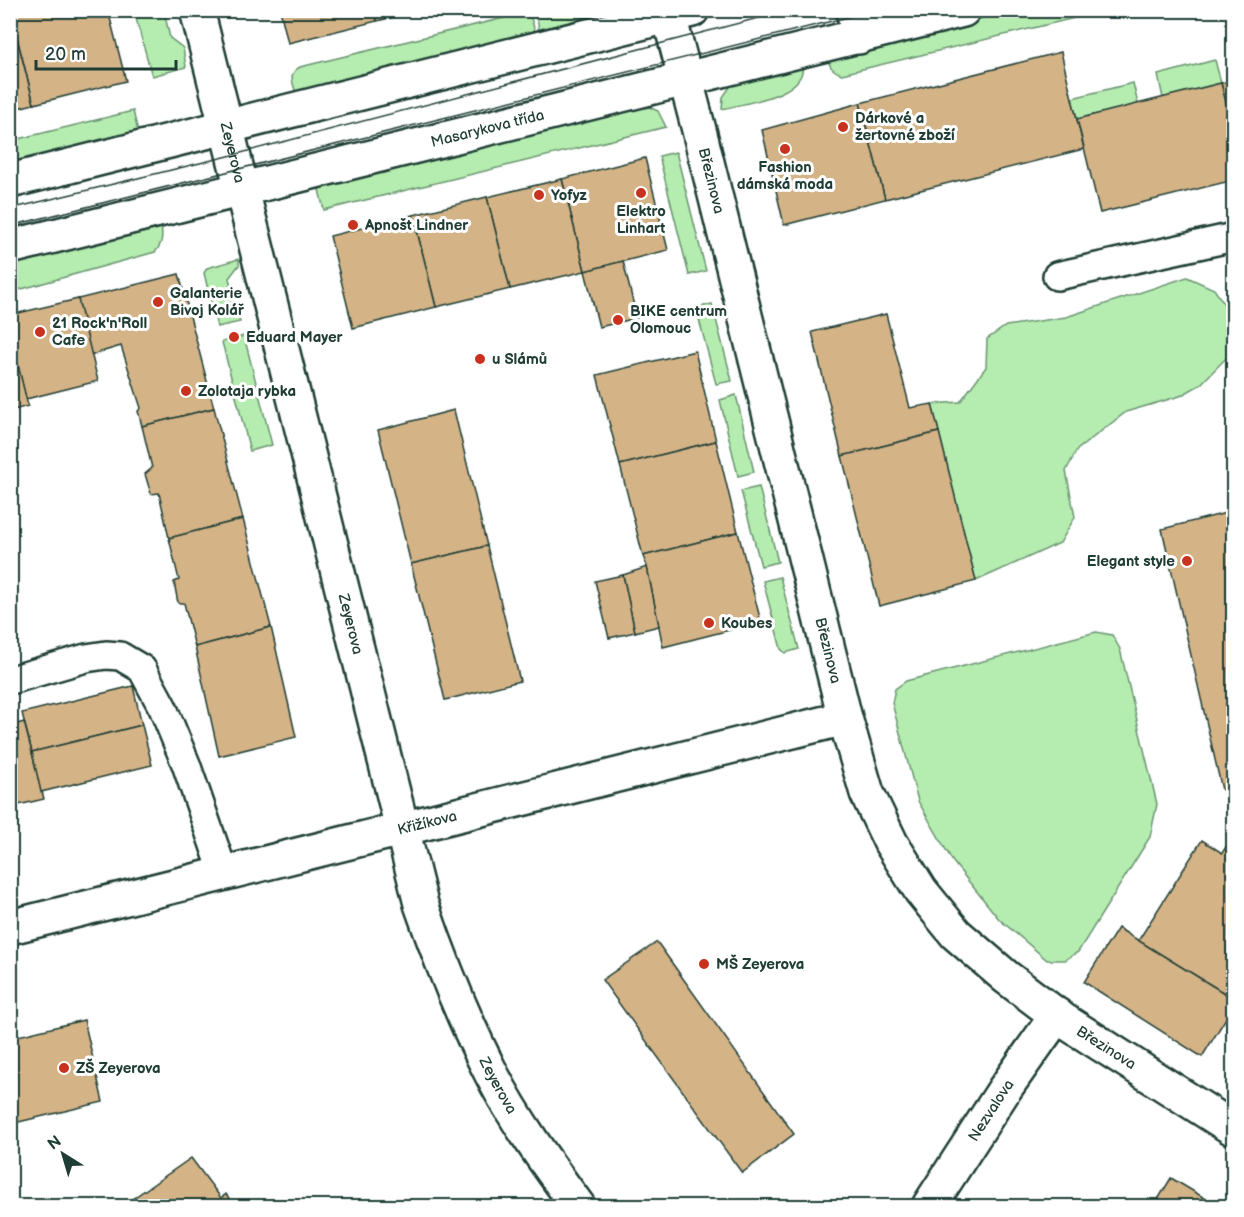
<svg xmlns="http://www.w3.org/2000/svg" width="1244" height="1217" viewBox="0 0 1244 1217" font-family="'Balsamiq Sans',sans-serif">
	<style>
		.green { fill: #b5ecaf; stroke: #6a9472; stroke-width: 1.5 }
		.building { fill: #d4b387; stroke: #1f3d34; stroke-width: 1.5 }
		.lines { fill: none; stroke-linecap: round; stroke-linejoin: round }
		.service-casing { stroke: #1f3d34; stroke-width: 32 }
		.minor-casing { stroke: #1f3d34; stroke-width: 38 }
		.tertiary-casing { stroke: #1f3d34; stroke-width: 38 }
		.service { stroke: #fff; stroke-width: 27 }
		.minor { stroke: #fff; stroke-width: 33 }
		.tertiary { stroke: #fff; stroke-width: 33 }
		.tram { stroke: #1f3d34; stroke-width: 1.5 }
		.poi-dot { fill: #c8321e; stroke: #fff; stroke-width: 2 }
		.labels { text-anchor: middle; stroke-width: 6; stroke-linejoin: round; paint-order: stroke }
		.poi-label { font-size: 15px; font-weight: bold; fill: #1f3d34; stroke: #fff; text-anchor: start }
		.street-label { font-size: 15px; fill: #1f3d34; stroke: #fff }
	</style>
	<rect width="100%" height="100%" fill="#fff"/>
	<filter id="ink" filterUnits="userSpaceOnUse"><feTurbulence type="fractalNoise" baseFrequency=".0167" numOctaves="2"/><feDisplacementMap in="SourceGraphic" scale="12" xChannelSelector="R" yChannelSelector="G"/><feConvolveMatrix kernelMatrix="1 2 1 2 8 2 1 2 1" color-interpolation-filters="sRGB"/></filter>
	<g filter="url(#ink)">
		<!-- green -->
		<g class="green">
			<path d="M134 11H164L170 38 183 48 186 67 152 76Z"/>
			<path d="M532 11H643L297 96C293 83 287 74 300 67L529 12 536 34 539 33 538 23Z"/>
			<path d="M1012 11H1104L842 74C832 71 829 66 827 56Z"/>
			<path d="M1215 60 1221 83 1163 98 1158 75Z"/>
			<path d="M802 63C809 95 745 103 722 109L723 97 732 84Z"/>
			<path d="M1133 83 1138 104 1077 119 1072 98Z"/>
			<path d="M645 105 658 111 666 127 324 210 317 182Z"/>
			<path d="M133 111 139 136 11 167 10 141Z"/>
			<path d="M676 152 706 271 689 275 659 156Z"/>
			<path d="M161 222C162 233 164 243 155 252L11 292V259Z"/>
			<path d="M239 259V265L229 278 240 322 217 327 204 273 207 268Z"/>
			<path d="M1187 277 1214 289 1233 317 1230 354 1200 385 1180 396 1126 412 1077 450 1066 471 1075 517 1060 543 976 581 932 404 960 402 986 367 987 339 1006 326 1066 317Z"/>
			<path d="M712 304 732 381 716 384 696 308Z"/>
			<path d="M244 336 272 445 250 451 222 342Z"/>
			<path d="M736 395 754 472 738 476 720 400Z"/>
			<path d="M759 487 778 562 761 566 741 491Z"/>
			<path d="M780 577 799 649 785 653 781 649 763 581Z"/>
			<path d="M1096 632 1112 635 1120 649 1157 804 1150 837 1078 952 1065 960H1047L999 919 953 862 918 801 892 703 895 689 906 681Z"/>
		</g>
		<!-- building -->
		<g class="building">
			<path d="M10 10 13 13 21 10H108L126 81 34 104Z"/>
			<path d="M280 10H375L377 21 288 43Z"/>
			<path d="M375 10H421L377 21Z"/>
			<path d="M10 12 34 104 10 110Z"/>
			<path d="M1061 52 1084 149 885 199 860 103Z"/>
			<path d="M1234 80V134L1221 83Z"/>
			<path d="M1221 83 1234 134V180L1100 213 1077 119Z"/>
			<path d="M860 103 885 199 784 225 762 130Z"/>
			<path d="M645 158 668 250 585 271 562 179Z"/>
			<path d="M562 179 585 271 510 289 487 197Z"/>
			<path d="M487 197 510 289 436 307 413 215Z"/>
			<path d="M413 215 436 307 353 328 330 236Z"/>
			<path d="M623 261 637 318 599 327 585 271Z"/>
			<path d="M179 274 214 408 142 426 138 411 141 408 121 346 91 355 78 299Z"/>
			<path d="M78 299 98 381 26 399 10 332V315Z"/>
			<path d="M886 314 910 408 932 404 939 432 842 456 812 332Z"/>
			<path d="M10 332 28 406 10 411Z"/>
			<path d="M695 351 716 441 620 465 597 375Z"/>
			<path d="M214 408 243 519 169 538 159 493 151 494 145 474 152 468 142 426Z"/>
			<path d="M454 410 487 546 411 564 378 430Z"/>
			<path d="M939 432 976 581 879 606 842 456Z"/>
			<path d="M716 441 738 532 643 556 620 465Z"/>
			<path d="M1234 511V789L1222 790 1162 529Z"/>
			<path d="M243 519 271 627 195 647 184 603H178L174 582 179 580 169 538Z"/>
			<path d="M738 532 761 622 663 647 647 567 643 556Z"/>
			<path d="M487 546 520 681 445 700 411 564Z"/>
			<path d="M647 567 659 626 635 632 623 575Z"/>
			<path d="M623 575 635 632 609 638 595 581Z"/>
			<path d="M271 627 296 737 219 756 195 647Z"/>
			<path d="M133 686 142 725 32 752 22 713Z"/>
			<path d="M24 722 44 799 10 807V726Z"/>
			<path d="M142 725 152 765 41 792 32 752Z"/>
			<path d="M1234 835V999L1138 941 1202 840 1222 853Z"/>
			<path d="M1118 928 1234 999V1005L1202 1057 1084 982Z"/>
			<path d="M657 942 794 1134 742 1173 602 980Z"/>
			<path d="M84 1020 103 1102 10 1124V1038Z"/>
			<path d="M191 1158 221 1198 226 1194 235 1206H122Z"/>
			<path d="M1171 1178 1218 1206H1154Z"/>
		</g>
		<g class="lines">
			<!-- service casing -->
			<g class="service-casing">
				<g id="service">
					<path d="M1057 276 1234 237"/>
					<path d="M14 679 86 658 106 655 120 656 142 669 163 708 186 764 224 874"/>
				</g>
			</g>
			<!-- minor casing -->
			<g class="minor-casing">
				<g id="minor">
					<path id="s1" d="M197 10 421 904C441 962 463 1018 491 1073 515 1120 547 1164 578 1206"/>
					<path d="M853 10 859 37"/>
					<path id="s2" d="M669 16 699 130 845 718 867 793 891 843 921 891 956 934 1006 977 1063 1020 1234 1129"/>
					<path id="s3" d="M10 927 845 718"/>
					<path id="s4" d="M929 1206 1004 1090 1057 1015"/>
				</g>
			</g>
			<!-- tertiary casing -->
			<g class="tertiary-casing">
				<g id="tertiary">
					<path d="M10 181 692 10"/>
					<path id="s5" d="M10 247 963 10"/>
				</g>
			</g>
			<!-- service -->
			<use href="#service" class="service"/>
			<!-- minor -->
			<use href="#minor" class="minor"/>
			<!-- tertiary -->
			<use href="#tertiary" class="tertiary"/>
			<!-- tram -->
			<g class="tram">
				<path d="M10 209 233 155 789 10"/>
				<path d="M10 226 876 10"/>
			</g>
		</g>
	</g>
	<!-- markers -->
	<g class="poi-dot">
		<circle cx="843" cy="127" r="6"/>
		<circle cx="785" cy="149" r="6"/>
		<circle cx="641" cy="193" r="6"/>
		<circle cx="539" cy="195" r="6"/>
		<circle cx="353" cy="225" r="6"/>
		<circle cx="158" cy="302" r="6"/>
		<circle cx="618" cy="320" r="6"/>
		<circle cx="40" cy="332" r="6"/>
		<circle cx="234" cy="337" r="6"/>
		<circle cx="480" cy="359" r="6"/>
		<circle cx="186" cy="391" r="6"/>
		<circle cx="1187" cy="561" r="6"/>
		<circle cx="709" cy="623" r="6"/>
		<circle cx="704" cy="964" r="6"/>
		<circle cx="64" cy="1068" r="6"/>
	</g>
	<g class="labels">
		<!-- poi labels -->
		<g class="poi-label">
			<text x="855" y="123">Dárkové a<tspan x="855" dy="17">žertovné zboží</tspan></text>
			<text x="785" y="172" text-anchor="middle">Fashion<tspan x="785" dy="17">dámská moda</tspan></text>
			<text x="551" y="200">Yofyz</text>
			<text x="641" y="216" text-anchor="middle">Elektro<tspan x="641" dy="17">Linhart</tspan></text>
			<text x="365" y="230">Apnošt Lindner</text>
			<text x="170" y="298">Galanterie<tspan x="170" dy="17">Bivoj Kolář</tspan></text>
			<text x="630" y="316">BIKE centrum<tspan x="630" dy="17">Olomouc</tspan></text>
			<text x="52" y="328">21 Rock'n'Roll<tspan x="52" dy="17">Cafe</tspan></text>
			<text x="246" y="342">Eduard Mayer</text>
			<text x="492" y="364">u Slámů</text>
			<text x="198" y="396">Zolotaja rybka</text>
			<text x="1175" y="566" text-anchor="end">Elegant style</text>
			<text x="721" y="628">Koubes</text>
			<text x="716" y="969">MŠ Zeyerova</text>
			<text x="76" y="1073">ZŠ Zeyerova</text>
		</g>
		<!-- street labels -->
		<g class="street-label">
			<text dy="5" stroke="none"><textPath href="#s5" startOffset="492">Masarykova třída</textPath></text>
			<text dy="5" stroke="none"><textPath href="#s1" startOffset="147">Zeyerova</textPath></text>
			<text dy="5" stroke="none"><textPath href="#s2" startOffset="170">Březinova</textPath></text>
			<text dy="5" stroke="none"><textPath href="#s1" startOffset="633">Zeyerova</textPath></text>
			<text dy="5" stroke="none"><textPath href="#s2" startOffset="654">Březinova</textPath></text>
			<text dy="5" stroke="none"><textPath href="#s3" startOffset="430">Křižíkova</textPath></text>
			<text dy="5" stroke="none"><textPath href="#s2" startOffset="1158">Březinova</textPath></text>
			<text dy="5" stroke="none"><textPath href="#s1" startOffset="1119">Zeyerova</textPath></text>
			<text dy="5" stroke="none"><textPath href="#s4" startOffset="114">Nezvalova</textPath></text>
		</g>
	</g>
	<!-- margin -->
	<rect width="1244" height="1217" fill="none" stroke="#fff" stroke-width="36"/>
	<rect x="18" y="18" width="1208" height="1181" fill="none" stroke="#1f3d34" stroke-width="2" filter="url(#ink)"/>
	<!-- north arrow -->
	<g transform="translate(63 1154) rotate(323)" stroke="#ffffff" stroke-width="4.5" paint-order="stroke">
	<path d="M0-4.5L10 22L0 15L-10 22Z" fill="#1f3d34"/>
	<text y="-9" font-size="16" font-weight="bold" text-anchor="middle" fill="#1f3d34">N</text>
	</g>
	<!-- scale -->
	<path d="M36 60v9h140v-9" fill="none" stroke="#1f3d34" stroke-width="3"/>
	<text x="45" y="60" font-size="18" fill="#1f3d34" stroke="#ffffff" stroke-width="4.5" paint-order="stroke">20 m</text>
</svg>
